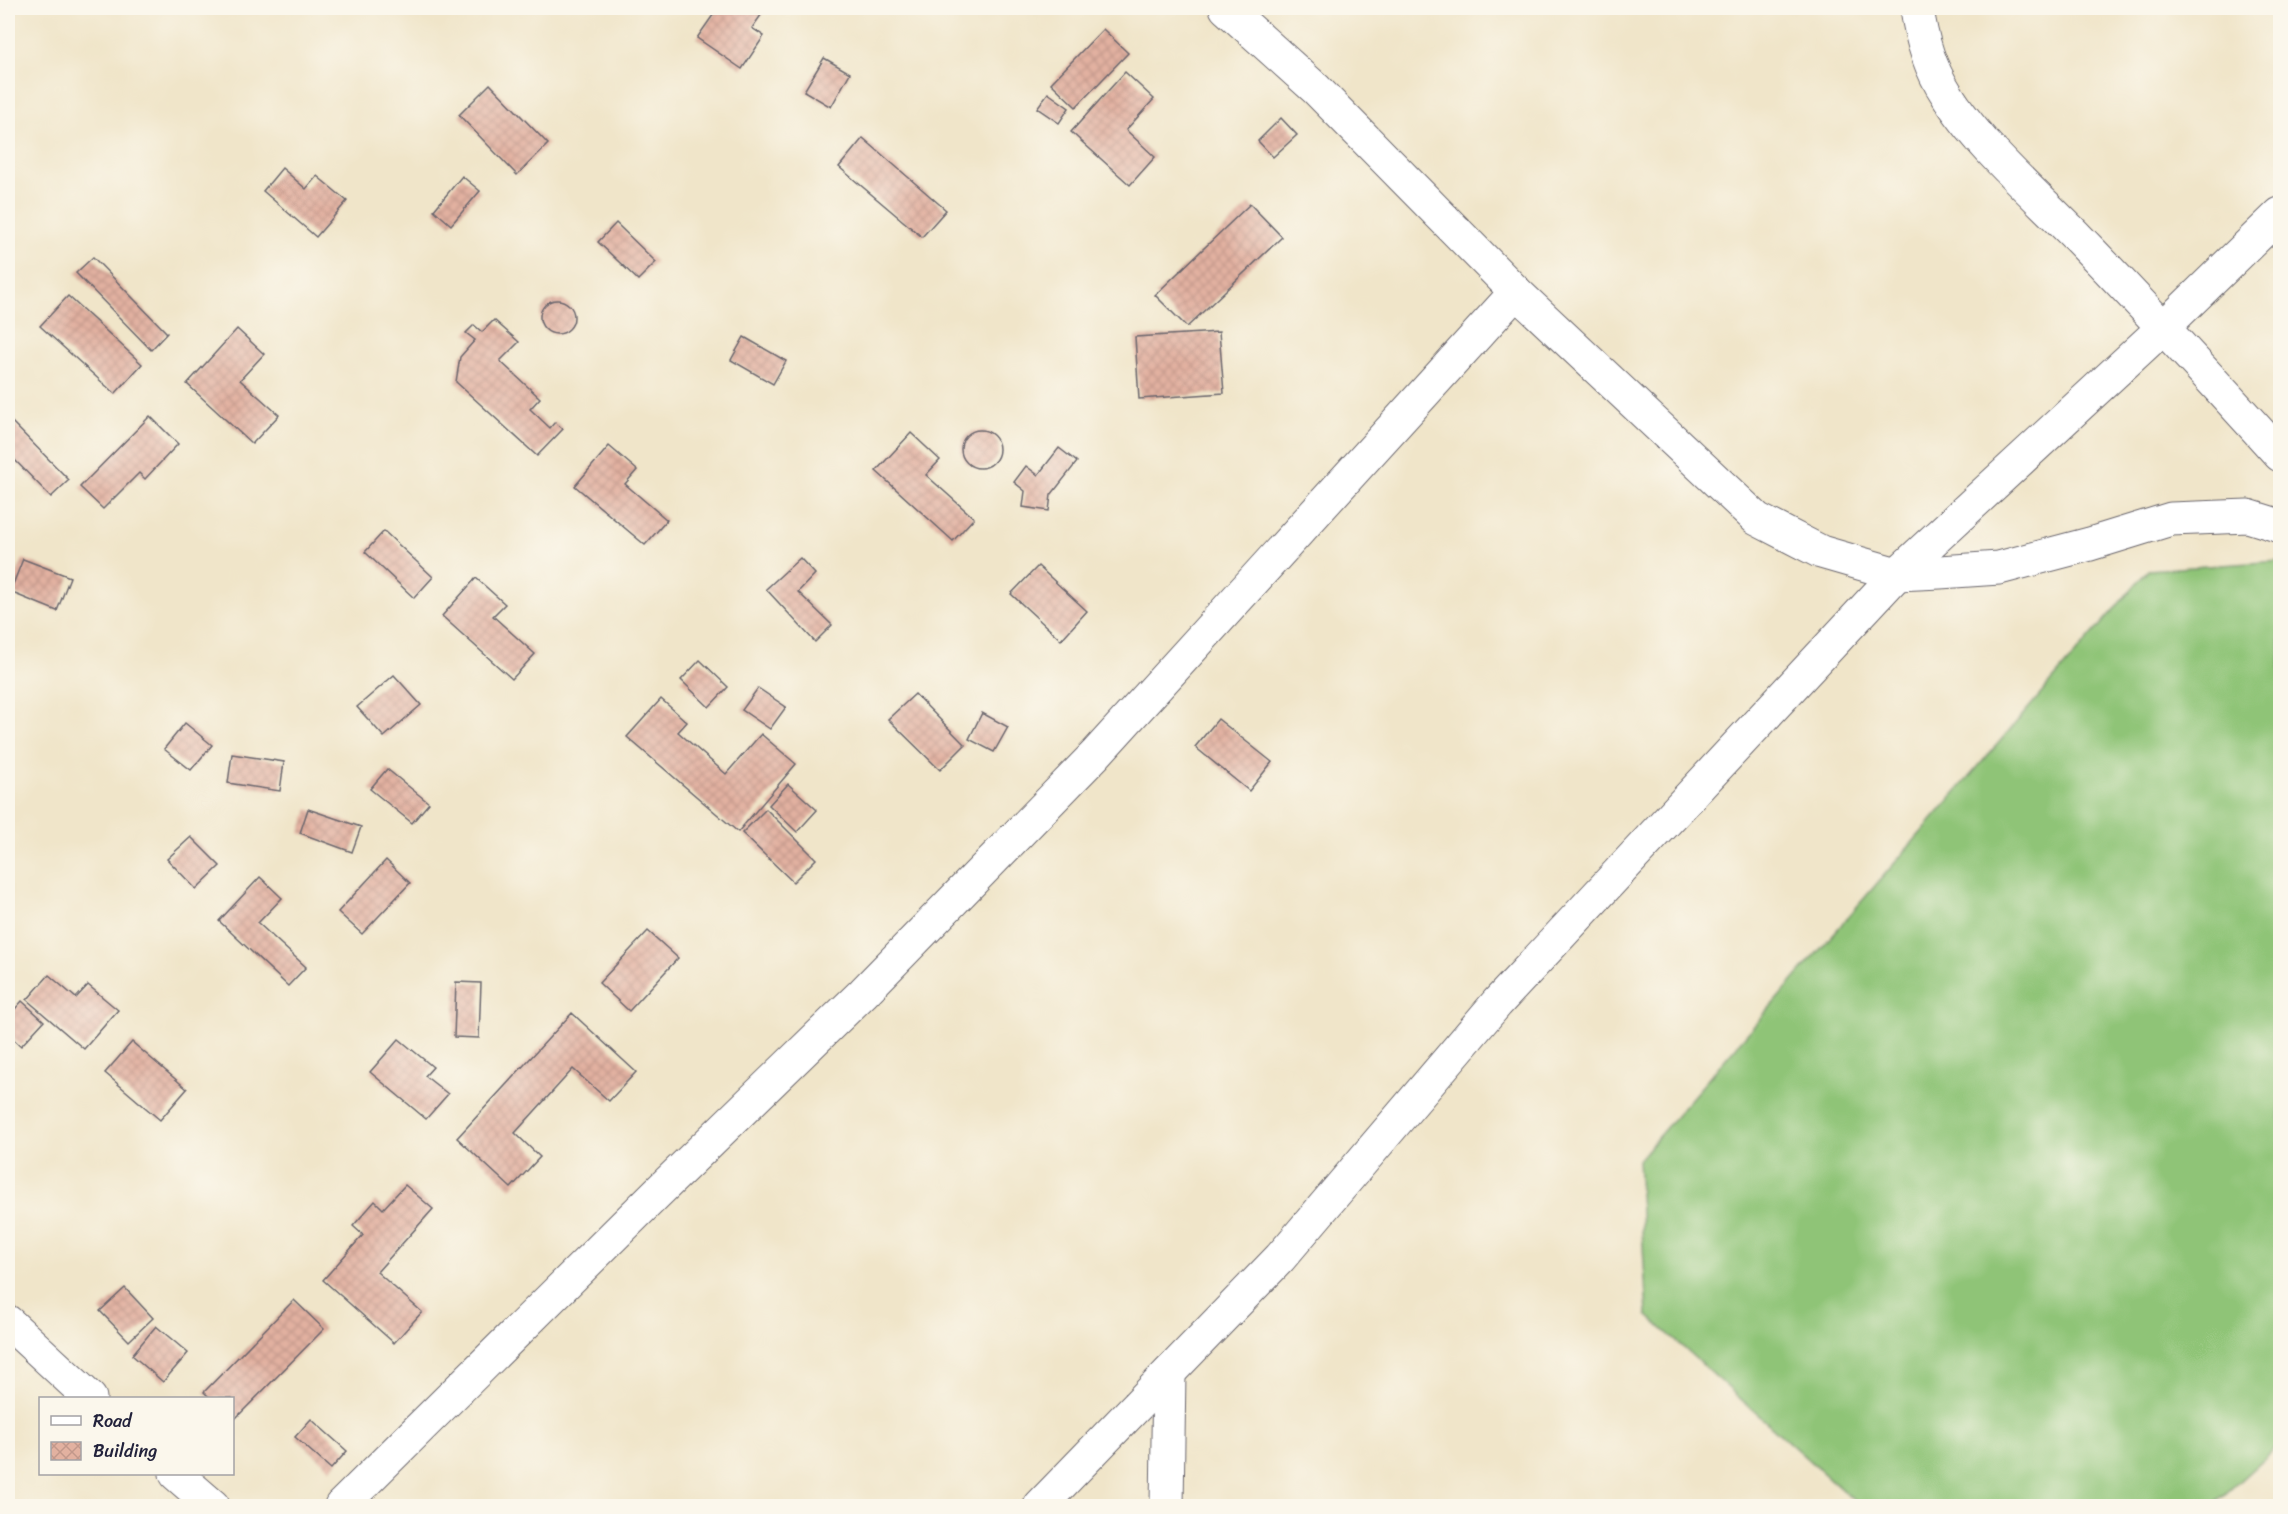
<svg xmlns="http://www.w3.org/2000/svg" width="2288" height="1514" viewBox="0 0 2288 1514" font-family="Sriracha,sans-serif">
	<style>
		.grass { fill: #8fc477; stroke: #587359; stroke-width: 1.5 }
		.building { fill: url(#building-cross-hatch) }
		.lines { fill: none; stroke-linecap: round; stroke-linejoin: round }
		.minor-casing { stroke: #6a666d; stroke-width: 35 }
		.minor { stroke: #fff; stroke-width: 33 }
	</style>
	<defs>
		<pattern id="building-cross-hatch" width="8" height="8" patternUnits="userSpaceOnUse" patternTransform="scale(1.5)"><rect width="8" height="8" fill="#e2b1a0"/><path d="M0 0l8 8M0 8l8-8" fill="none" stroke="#c2988b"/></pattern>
	</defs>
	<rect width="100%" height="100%" fill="#fbf7ec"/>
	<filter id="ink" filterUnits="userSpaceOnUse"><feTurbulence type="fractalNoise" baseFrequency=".0167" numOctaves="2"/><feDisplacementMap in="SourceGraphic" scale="12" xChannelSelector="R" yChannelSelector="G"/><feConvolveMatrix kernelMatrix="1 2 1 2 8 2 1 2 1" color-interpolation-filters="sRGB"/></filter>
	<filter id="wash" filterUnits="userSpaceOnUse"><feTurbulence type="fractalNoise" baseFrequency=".008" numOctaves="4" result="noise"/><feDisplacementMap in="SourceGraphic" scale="24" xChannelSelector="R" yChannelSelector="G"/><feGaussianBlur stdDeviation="1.35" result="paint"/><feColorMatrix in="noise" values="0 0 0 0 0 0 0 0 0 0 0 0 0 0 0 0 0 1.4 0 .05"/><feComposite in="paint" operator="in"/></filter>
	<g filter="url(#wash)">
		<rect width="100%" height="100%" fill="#f0e5c9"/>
		<!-- grass -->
		<path class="grass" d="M2280 561V1444L2212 1506H1860L1647 1315 1638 1160 2148 570Z"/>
		<g id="blocks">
			<!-- building -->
			<g class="building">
				<path d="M718 8H766L752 28 764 36 742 69 697 38Z"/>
				<path d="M1103 29 1128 53 1076 107 1051 83Z"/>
				<path d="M824 58 850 73 831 107 804 91Z"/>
				<path d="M1125 72 1154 99 1126 130 1155 157 1130 185 1071 132Z"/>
				<path d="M490 84 548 144 517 175 459 115Z"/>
				<path d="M1048 93 1069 108 1059 123 1037 108Z"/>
				<path d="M1281 118 1297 135 1273 157 1258 141Z"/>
				<path d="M863 138 946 210 922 237 839 167Z"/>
				<path d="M282 168 306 189 317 176 347 201 316 237 263 191Z"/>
				<path d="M462 176 480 191 451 225 434 210Z"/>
				<path d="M1250 204 1282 237 1187 327 1155 295Z"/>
				<path d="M616 223 656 262 638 280 598 242Z"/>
				<path d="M93 257 167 333 151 350 76 273Z"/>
				<path d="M68 296 142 364 115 394 40 326Z"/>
				<circle cx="557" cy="317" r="17"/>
				<path d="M494 320 519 342 500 361 540 398 530 409 550 428 555 422 563 429 537 456 456 382 460 357 475 340 466 333 474 325 482 332Z"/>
				<path d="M237 329 264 354 240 380 279 415 252 444 187 384Z"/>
				<path d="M1219 332 1224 393 1139 399 1135 337Z"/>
				<path d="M744 337 786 361 773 384 731 360Z"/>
				<path d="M150 416 178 444 145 479 139 473 103 509 80 487Z"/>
				<path d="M8 418 69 480 51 497 8 453Z"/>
				<circle cx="980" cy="449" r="19"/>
				<path d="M911 433 940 460 926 475 974 518 953 541 876 471Z"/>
				<path d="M609 446 637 470 625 484 667 520 645 545 575 486Z"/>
				<path d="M1059 448 1077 462 1051 495 1049 511 1023 507 1025 491 1014 482 1026 466 1038 475Z"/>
				<path d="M384 531 433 577 414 598 365 552Z"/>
				<path d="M800 558 815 574 798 592 832 625 815 642 766 589Z"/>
				<path d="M23 559 70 577 57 611 10 592Z"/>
				<path d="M1038 566 1087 611 1061 640 1011 594Z"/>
				<path d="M476 578 505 604 493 616 535 654 512 679 442 616Z"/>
				<path d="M700 660 728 687 709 707 681 680Z"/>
				<path d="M394 675 421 705 384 737 357 707Z"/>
				<path d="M758 688 786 707 770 729 742 710Z"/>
				<path d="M915 694 965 745 940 770 888 719Z"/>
				<path d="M661 699 687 722 678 732 726 774 761 734 796 764 738 832 627 737Z"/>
				<path d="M982 713 1008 727 994 752 969 739Z"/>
				<path d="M1218 719 1272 762 1249 791 1195 747Z"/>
				<path d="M185 723 212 745 191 770 164 749Z"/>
				<path d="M232 754 284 762 280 791 228 783Z"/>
				<path d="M387 769 429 803 412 823 370 789Z"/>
				<path d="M788 784 817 810 797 832 769 805Z"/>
				<path d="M308 809 361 827 352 852 300 833Z"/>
				<path d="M766 809 816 859 793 882 742 833Z"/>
				<path d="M191 837 220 866 196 889 167 859Z"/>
				<path d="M386 860 410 883 362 934 338 912Z"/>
				<path d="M260 877 282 898 258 923 306 967 288 986 219 921Z"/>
				<path d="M648 931 678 958 629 1011 599 983Z"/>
				<path d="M49 975 76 998 88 985 118 1010 84 1049 27 1000Z"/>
				<path d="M456 982 481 983 479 1038 454 1037Z"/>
				<path d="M22 1001 44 1021 21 1046 8 1034V1017Z"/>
				<path d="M572 1013 636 1072 609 1101 573 1069 515 1133 540 1157 511 1188 457 1138Z"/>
				<path d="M399 1039 433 1067 425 1076 448 1094 426 1119 370 1072Z"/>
				<path d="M132 1042 187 1089 160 1120 105 1073Z"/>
				<path d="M405 1185 433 1209 377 1272 422 1312 394 1343 323 1280 363 1235 353 1226 375 1201 383 1209Z"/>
				<path d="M125 1288 153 1318 129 1341 100 1311Z"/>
				<path d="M294 1300 324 1329 232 1422V1398H210L204 1392Z"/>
				<path d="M156 1326 188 1353 163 1382 132 1355Z"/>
				<path d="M311 1419 347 1451 331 1469 295 1437Z"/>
			</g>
		</g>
	</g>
	<g filter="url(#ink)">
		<use href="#blocks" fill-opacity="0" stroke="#6a666d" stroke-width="1.5"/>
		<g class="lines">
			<!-- minor casing -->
			<g class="minor-casing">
				<g id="minor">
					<path d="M1226 8 1316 89 1516 292 1757 519 1821 552 1897 574 1940 572 1999 568 2090 544 2171 519 2248 516 2280 526"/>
					<path d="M1917 8C1921 38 1929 67 1946 93 1977 144 2036 195 2078 238 2147 309 2214 382 2280 455"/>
					<path d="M8 1322 90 1398"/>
					<path d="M176 1474 213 1506"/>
					<path d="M341 1506 657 1193 863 993 1095 755 1516 292"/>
					<path d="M1040 1506 1280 1258 1497 1003 1897 574 2164 327 2280 214"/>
					<path d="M1167 1506 1169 1373"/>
				</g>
			</g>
			<!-- minor -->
			<use href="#minor" class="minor"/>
		</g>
	</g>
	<!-- margin -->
	<rect width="2288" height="1514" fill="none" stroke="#fbf7ec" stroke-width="30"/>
	<!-- legend -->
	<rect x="39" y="1397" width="195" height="78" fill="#fbf7ec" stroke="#a4a2a5" stroke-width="1.5"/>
	<rect x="51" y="1416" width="30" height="9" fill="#ffffff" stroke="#a4a2a5" stroke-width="1.5"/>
	<text x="93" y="1427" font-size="18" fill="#22223b">Road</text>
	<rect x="51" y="1442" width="30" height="18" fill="url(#building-cross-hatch)" stroke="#a4a2a5" stroke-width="1.5"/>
	<text x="93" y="1457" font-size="18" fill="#22223b">Building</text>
</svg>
